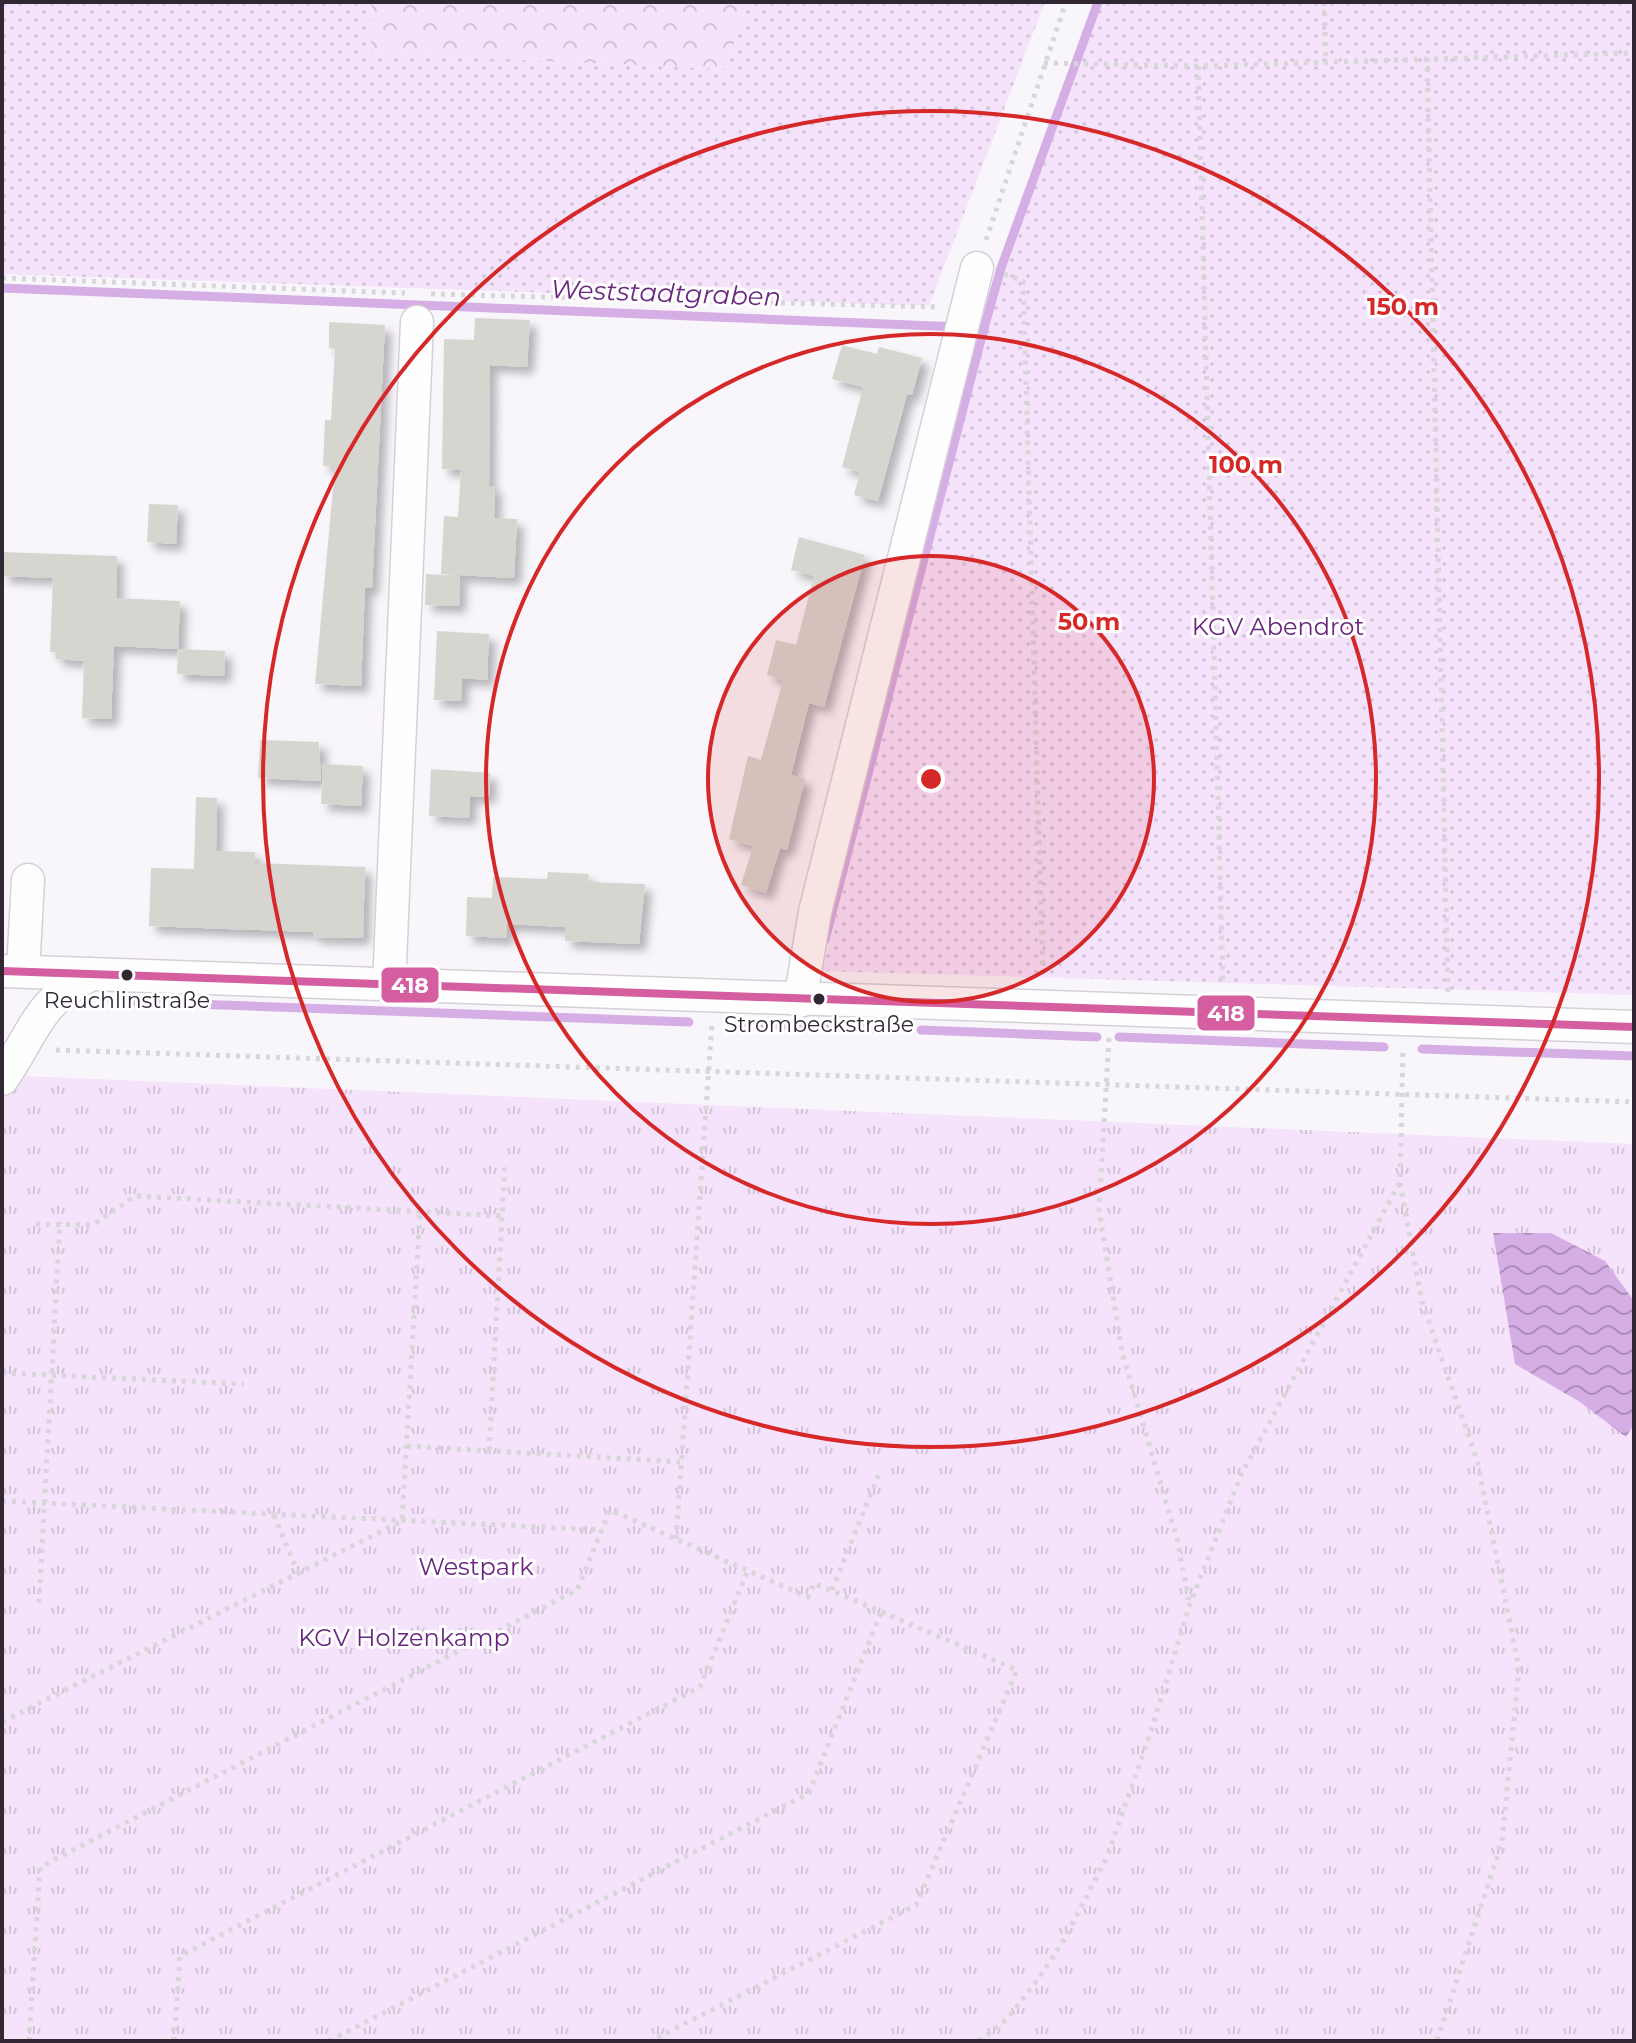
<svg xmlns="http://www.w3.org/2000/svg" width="1636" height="2043" viewBox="0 0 1636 2043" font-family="Montserrat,sans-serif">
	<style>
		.grass { fill: url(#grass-dots) }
		.forest { fill: url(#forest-crowns) }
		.park { fill: url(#park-tufts) }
		.water { fill: url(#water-waves) }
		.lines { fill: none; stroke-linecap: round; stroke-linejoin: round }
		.stream { stroke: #d5aee5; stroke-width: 9 }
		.building { fill: #d6d5d0; filter: url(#shadow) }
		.minor-casing { stroke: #d5d0d8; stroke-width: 35 }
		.path { stroke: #d7d6d8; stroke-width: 5; stroke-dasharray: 4 6; stroke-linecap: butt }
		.minor { stroke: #fefefe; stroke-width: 32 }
		.bus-1-casing { stroke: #fff; stroke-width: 14 }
		.bus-1 { stroke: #d45e9f; stroke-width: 8 }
		.ring { fill: none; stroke: #d62828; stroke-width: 4 }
		.bus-dot { fill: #312834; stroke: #fff; stroke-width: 3 }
		.labels { text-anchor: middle; stroke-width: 6; stroke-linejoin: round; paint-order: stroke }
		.bus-label { font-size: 22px; fill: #312834; stroke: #fff }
		.park-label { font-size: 24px; fill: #692680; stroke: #fff }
		.water-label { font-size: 26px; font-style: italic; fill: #6b2881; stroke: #fff }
		.centre { fill: #d62828; stroke: #fff; stroke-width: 4 }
		.ring-label { font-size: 24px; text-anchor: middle; font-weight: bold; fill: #d62828; stroke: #fff; stroke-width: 6; stroke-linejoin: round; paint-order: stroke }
		.line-badge { stroke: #fff; stroke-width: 3 }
		.badge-label { font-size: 22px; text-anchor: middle; font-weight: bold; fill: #fff }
	</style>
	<defs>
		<pattern id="grass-dots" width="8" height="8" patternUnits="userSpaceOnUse" patternTransform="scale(2)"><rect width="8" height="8" fill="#f5e3fc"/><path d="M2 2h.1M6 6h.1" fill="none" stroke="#d2c3d9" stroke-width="1.8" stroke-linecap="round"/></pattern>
		<pattern id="forest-crowns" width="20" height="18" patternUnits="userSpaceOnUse" patternTransform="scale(2)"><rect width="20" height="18" fill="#f5e3fc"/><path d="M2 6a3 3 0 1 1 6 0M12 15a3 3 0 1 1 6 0" fill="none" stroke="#d2c3d9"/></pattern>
		<pattern id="park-tufts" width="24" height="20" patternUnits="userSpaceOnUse" patternTransform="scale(2)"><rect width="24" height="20" fill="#f5e3fc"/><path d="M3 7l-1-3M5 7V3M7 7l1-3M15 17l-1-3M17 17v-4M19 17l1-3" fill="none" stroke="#d2c3d9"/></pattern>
		<pattern id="water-waves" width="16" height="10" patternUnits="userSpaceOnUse" patternTransform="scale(2)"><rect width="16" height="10" fill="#d5aee5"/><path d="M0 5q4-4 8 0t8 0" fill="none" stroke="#ad8eba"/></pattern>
		<filter id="shadow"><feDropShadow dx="7" dy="7" stdDeviation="4" flood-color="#0004"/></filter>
	</defs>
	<rect width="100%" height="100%" fill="#f9f6fb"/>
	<!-- grass -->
	<g class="grass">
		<path d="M2 2H372L370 53 725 69 748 2H1045L929 306 2 274Z"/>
		<path d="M1101 2H1634V995L822 971 1002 273Z"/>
	</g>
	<!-- forest -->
	<path class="forest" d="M372 2H748L725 69 370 53Z"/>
	<!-- park -->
	<path class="park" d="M2 1075 1634 1144V2041H2Z"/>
	<!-- water -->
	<path class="water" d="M1493 1233H1551L1605 1261 1634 1301V1424L1626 1437 1580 1402 1515 1364Z"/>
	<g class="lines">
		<!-- stream -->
		<g class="stream">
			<path d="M2 288 984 328 1001 268 1098 2"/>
			<path d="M825 940 984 328"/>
			<path d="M112 1001 689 1022"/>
			<path d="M731 1023 889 1029"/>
			<path d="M921 1030 1097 1037"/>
			<path d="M1119 1037 1384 1047"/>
			<path d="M1422 1049 1634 1056"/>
		</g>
	</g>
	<!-- building -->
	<g class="building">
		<path d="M475 318 530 320 527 367 490 365 489 486H495L494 518 517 519 514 578 441 574 444 516 458 517 461 470 442 469 444 339 474 340Z"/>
		<path d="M329 322 385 325 372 588H365L361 686 315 684 335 467 323 466 325 420H331L335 349 329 348Z"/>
		<path d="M842 345 877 354 879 347 922 358 912 395 907 394 878 501 854 495 860 472 842 467 863 387 832 379Z"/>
		<path d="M149 504 178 505 176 544 147 542Z"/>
		<path d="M799 537 865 555 824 707 809 703 791 775 805 779 787 850 780 848 766 893 741 885 753 846 729 839 748 756 761 760 783 680 767 675 776 640 796 645 814 576 791 570Z"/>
		<path d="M2 552 117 556 116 598 180 601 178 649 114 646 111 719 82 718 84 661 56 659V652H50L53 578 2 576Z"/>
		<path d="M426 574 460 576 459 606 425 605Z"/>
		<path d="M437 631 489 634 487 680 462 678 461 701 434 700Z"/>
		<path d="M178 649 225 651 224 676 177 674Z"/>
		<path d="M260 740 319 742 321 781 258 778Z"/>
		<path d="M323 764 363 766 361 806 321 804Z"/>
		<path d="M431 769 490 773 489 797 470 796 469 818 429 816Z"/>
		<path d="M196 797 217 798 216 851 255 852V863L365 867 363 938 313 937V932L149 926 151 868 194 869Z"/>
		<path d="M548 872 589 874 588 882 645 884 639 944 565 941V927L507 924V938L466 936 467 897 492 898 493 877 547 879Z"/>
	</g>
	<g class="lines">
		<!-- minor casing -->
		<g class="minor-casing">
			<g id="minor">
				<path d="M2 971 1634 1027"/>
				<path d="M23 971 28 880"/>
				<path d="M389 987 417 322"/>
				<path d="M800 1001 815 912 977 268"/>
				<path d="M2 1079C35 1032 36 1003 91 974"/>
			</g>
		</g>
		<!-- path -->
		<g class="path">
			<path d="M1324 2 1326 60"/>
			<path d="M1427 58 1448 993"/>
			<path d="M1044 63 1198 66 1634 53"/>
			<path d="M1198 66 1223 984"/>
			<path d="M986 240 1066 2"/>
			<path d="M1004 274 1023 281 1043 978"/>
			<path d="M2 278 405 293"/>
			<path d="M431 294 937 307"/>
			<path d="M1109 1038 1099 1210 1122 1352 1177 1539 1189 1600"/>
			<path d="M56 1050 1634 1102"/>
			<path d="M1400 1183 1422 1302 1477 1460 1519 1668 1502 1842 1437 2041"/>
			<path d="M36 1224 93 1225 135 1196 502 1216"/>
			<path d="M2 1373 244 1384"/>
			<path d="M407 1446 680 1462"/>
			<path d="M489 1451 505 1163"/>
			<path d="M2 1501 602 1530"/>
			<path d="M274 1515 298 1573"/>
			<path d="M676 1539 712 1023"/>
			<path d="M832 1590 879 1474"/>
			<path d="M39 1603 60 1222"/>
			<path d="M2 1722 402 1521 420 1212"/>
			<path d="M29 2041 40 1867 577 1590 610 1510 808 1597 814 1583 1017 1670 916 1905 651 2041"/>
			<path d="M174 2041 180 1956 700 1687 748 1570"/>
			<path d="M329 2041 809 1793 881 1612"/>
			<path d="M979 2041 1007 2019 1039 1978 1065 1938 1107 1857 1150 1734 1190 1604 1241 1475 1400 1182 1403 1049"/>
		</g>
		<!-- minor -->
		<use href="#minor" class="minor"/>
		<!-- bus-1 casing -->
		<g class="bus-1-casing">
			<path id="bus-1" d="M2 971 1634 1027"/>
		</g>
		<!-- bus-1 -->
		<use href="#bus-1" class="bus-1"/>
	</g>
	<!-- distance rings -->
	<circle cx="931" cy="779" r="223" fill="#d62828" fill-opacity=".12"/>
	<g class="ring">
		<circle cx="931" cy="779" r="223"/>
		<circle cx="931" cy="779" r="445"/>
		<circle cx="931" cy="779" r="668"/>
	</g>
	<!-- markers -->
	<g class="bus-dot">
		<circle cx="127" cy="975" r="7"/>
		<circle cx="819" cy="999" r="7"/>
	</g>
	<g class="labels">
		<!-- bus labels -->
		<g class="bus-label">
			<text x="127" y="1008">Reuchlinstraße</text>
			<text x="819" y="1032">Strombeckstraße</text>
		</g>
		<!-- park labels -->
		<g class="park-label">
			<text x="1278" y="635">KGV Abendrot</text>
			<text x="476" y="1575">Westpark</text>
			<text x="404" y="1646">KGV Holzenkamp</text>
		</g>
		<!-- water labels -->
		<g class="water-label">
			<text transform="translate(666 293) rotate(2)" y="9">Weststadtgraben</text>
		</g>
	</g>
	<circle cx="931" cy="779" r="12" class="centre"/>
	<g class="ring-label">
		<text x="1403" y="315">150 m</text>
		<text x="1246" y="473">100 m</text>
		<text x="1089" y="630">50 m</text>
	</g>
	<g class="line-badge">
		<rect x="380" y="966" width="60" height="38" rx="8" fill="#d45e9f"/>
		<rect x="1196" y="994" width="60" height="38" rx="8" fill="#d45e9f"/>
	</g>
	<g class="badge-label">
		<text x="410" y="993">418</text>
		<text x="1226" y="1021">418</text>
	</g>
	<!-- border -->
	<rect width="1636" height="2043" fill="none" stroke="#312834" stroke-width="8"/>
</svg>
